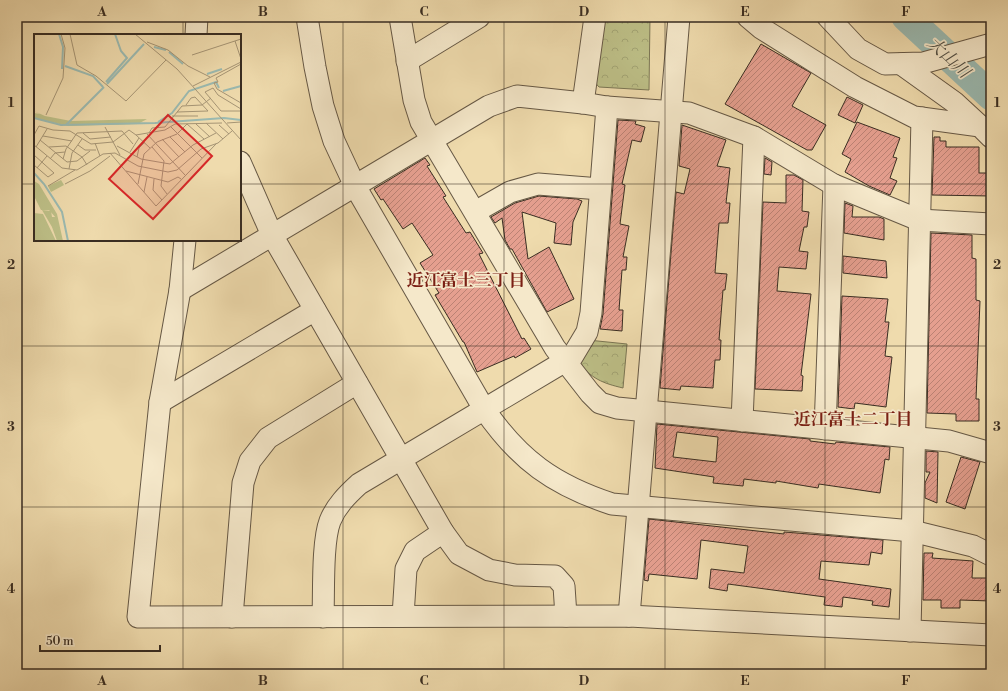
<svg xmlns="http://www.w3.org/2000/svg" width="1008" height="691" viewBox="0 0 1008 691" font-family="'Libre Bodoni','Noto Serif JP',serif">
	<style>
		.park { fill: url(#park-crowns); stroke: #7b7654 }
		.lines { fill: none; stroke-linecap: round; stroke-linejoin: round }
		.river { stroke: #9bbab1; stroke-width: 29 }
		.building { fill: url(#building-hatch); stroke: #392d22; fill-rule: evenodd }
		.minor-casing { stroke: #665845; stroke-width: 23 }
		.minor { stroke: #f5e8ca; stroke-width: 21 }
		.grid { fill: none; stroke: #392d22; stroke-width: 1; stroke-opacity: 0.55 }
		.labels { text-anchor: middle; stroke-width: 3.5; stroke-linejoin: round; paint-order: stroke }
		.water-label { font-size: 17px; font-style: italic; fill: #525046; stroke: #f5e8ca }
		.neighbourhood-label { font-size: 17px; font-weight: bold; fill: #7a1f14; stroke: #f5e8ca }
		.inset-river { fill: none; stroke: #9bbab1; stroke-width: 2 }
		.inset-road { fill: none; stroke: #a69575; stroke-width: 1 }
		.view { fill: #d62828; fill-opacity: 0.15; stroke: #d62828; stroke-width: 2 }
		.inset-edge { fill: none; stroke: #392d22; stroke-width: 2 }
		.neatline { fill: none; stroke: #392d22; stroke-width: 1.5 }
		.grid-label { font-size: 13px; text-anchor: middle; font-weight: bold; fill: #392d22 }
	</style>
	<defs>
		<pattern id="park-crowns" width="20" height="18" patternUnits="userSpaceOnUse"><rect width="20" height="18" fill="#bdbf87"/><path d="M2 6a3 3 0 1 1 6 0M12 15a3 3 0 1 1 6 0" fill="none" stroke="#a3a474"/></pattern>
		<pattern id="building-hatch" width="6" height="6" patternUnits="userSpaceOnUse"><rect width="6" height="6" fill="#e59f8f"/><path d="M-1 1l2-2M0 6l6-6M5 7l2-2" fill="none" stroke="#bb8274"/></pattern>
	</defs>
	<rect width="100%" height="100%" fill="#efdbad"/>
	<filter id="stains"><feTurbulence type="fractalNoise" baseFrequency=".005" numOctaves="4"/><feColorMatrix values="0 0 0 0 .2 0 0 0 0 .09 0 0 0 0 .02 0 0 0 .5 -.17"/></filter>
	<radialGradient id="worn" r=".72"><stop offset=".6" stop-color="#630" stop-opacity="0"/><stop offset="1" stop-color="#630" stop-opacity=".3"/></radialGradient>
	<!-- park -->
	<g class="park">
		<path d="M600 17H650L649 90 599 87 589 76Z"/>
		<path d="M578 339 627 344 623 388C602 383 592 379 577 361Z"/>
	</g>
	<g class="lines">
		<!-- river -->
		<path class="river" d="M906 17 991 96"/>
	</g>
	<!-- building -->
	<g class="building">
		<path d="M761 44 811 73 792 106 826 125 812 150H807L725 104Z"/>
		<path d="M847 97 863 105 855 123 838 115Z"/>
		<path d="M618 120 636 121 635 124 645 127 641 142 632 140 622 184 625 185 620 224 629 226 623 257H627L626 270H622L619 310H623L622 331 600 329 603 314Z"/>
		<path d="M857 122 900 138 893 157 897 158 890 178 897 181 890 195 869 186 845 172 851 159 842 154Z"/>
		<path d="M682 125 726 140 717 166 730 168 726 203H730L728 223H719L715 273 727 274 725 290H723L719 340H721L720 360H715L713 388 681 386 680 390 660 388 676 192 684 194 690 169 679 166Z"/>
		<path d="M934 137H940V141H946V147H979V173H991V196L932 195Z"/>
		<path d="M425 158 430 165 427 166 446 196 443 197 466 233 470 232 483 253 479 254 522 339 524 338 531 349 515 358 514 356 477 372 464 342H463L435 295 439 293 420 263 433 255 412 223 403 229 383 199 381 200 374 189Z"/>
		<path d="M765 158 772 162 771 175 764 174Z"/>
		<path d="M786 175H794L803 180 802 211 809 212 807 227H804L799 251 808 252 806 269 779 267 777 291 811 294 801 375 803 376 802 391 755 389 763 202 786 203Z"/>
		<path d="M539 196 577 199 582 201 573 222 571 245 554 243 556 223 522 212 528 259 549 247 574 299 547 312 512 249H510L505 240 502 218 495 223 491 217 515 203Z"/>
		<path d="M845 203 853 206 852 217H879L884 219V240L844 233Z"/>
		<path d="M931 233 972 235V258L976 259V300L980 301 976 399H979V421H956V414L927 413Z"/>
		<path d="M843 256 886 261 887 278 843 273Z"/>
		<path d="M842 296 888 299 885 322H889L885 356 892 357 886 407 855 403 854 409 838 407Z"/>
		<path d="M657 424 810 439V441L835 444 836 442 890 447 889 460 885 459 880 493 819 484 818 488 776 481V483L744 479 743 486 713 483 714 477 655 468ZM677 432 718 437 716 462 673 457Z"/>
		<path d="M926 451 938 452 937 503 925 498V483L930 472H926Z"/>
		<path d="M961 457 980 462 965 509 946 502Z"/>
		<path d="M649 519 784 534V532L883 540 882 554 871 552 869 565 821 561 819 579 891 589 889 607 872 605 873 601 843 597 842 607 824 605 825 597 728 584 727 591 709 588 711 569 744 573 748 546 701 540 697 579 649 574 648 581 644 580Z"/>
		<path d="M924 553H933L932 558 973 561 972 578H991V601L960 600V608H941V600H923Z"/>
	</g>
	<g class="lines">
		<!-- minor casing -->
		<g class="minor-casing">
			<g id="minor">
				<path d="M307 17 315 67 323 106 334 141 355 186 484 409C519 460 554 485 612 504L912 531 973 546 991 555"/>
				<path d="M400 17 414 100 421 122 555 348 590 393 600 403 617 408 949 441 991 453"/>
				<path d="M748 17 761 28 855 87 914 117 980 126 991 137"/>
				<path d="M828 17 858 49 885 64 923 63 991 44"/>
				<path d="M196 35 197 17"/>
				<path d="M407 61 479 17"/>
				<path d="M901 64 954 102 980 126"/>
				<path d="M583 103 595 17"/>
				<path d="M240 162 272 235 443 532 459 554 489 570 515 575 555 576 564 586 566 616"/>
				<path d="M475 212 510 192 538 184 600 189"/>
				<path d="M185 240 180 290 160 402 138 617 629 616 991 635"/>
				<path d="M180 290 489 106 517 96 583 103 607 107 689 113 754 137 834 185 919 220 991 224"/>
				<path d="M160 402 315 310"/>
				<path d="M742 421 754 137"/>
				<path d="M825 429 834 185"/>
				<path d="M403 616 406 569 415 551 443 532"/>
				<path d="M629 616 679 17"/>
				<path d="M232 617 243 483 250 461 268 438 357 383"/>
				<path d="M323 617C324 592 322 542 330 521 336 506 347 495 359 484L572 357 587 332 591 313 607 107"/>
				<path d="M910 631 922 118"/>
			</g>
		</g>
		<!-- minor -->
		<use href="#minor" class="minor"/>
	</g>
	<!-- grid -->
	<path class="grid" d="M183 17V35M343 17V674M504 17V674M665 17V674M825 17V674M17 184H35M240 184H991M183 240V674M17 346H991M17 507H991"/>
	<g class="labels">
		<!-- water labels -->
		<g class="water-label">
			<text transform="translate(949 57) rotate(43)" y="6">大山川</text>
		</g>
		<!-- neighbourhood labels -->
		<g class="neighbourhood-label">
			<text x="466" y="286">近江富士三丁目</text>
			<text x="853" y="425">近江富士二丁目</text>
		</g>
	</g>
	<!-- overview -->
	<g transform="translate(34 34)">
		<rect width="207" height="207" fill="#efdbad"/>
		<path d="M0 77 11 82 37 87 113 85 104 90 34 92 0 84V79L6 80ZM0 147 5 150 23 180 29 207H23L18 193 22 184 15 176H7L0 162ZM0 179 9 180 22 207H0Z" fill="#bdbf87"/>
		<path d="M8 176 17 177 18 183H22V195L18 193Z" fill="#bdbf87"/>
		<path d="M27 146 30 151 17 158 14 152Z" fill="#bdbf87"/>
		<path class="inset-river" d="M25 0 29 13 28 35M120 13 132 16M135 18 149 30M31 32 59 42 69 53M173 40 188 35M72 48 93 24 87 17 81 0M73 50 110 10M189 57 207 52M0 84 27 91 121 89 190 84 207 86M124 88 138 79 155 57 182 48 185 54M32 91 70 53M0 139 10 150 28 178 34 207"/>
		<path class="inset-road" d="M36 0 43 31 62 42 92 67 132 26M101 0 143 35 207 106M201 7 207 25M113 8 134 16 154 32 176 43M158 21 207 5M207 30 182 44 184 48 180 49 183 55 207 69M159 52 207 28M152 71 157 64 161 63 174 77M187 77 171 58 179 54 184 61 207 75M187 77H207M143 78 174 77M12 81 29 44 31 14 27 0M138 82H164M172 89 189 105M193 89 207 88M162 90 176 103M185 91 195 100M71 93 86 121M137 93 168 124M149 94 163 108M49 99 56 105 77 103M115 99 118 94 131 93 148 72 168 71 177 64M113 100 151 141M0 101 5 92 19 96 36 97 57 110 79 108 95 96 102 101 131 96 141 90 188 89M102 101 116 114M9 102 38 107M136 103 151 118M128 105 145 123M6 106 33 128 43 127 56 117M61 109 66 122M0 111 28 134 43 136 69 120 81 119 104 132 134 138 143 136 167 115 184 109 198 97M44 111 51 116H62M83 112 107 125 136 130 159 111 182 99M2 113 13 95M15 113 32 112 48 123 53 131M118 113 130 127 127 152 133 160M96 118 105 104M76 119 122 172 182 110M0 121 20 139 14 143 0 131M103 123 105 114 111 108M16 125 21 119 31 118M29 125 32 115 43 99 88 97 99 110M3 134 13 122M35 135 38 119 48 105M92 137 134 148 144 143 147 145M120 145 119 156 128 166M31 150 56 137 76 122M104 150 110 120 123 108 143 100 153 90 170 105M14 152 41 136M110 158 113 143"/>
		<path class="view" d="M134 81 178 122 119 185 75 145Z"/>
		<rect width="207" height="207" class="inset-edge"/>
	</g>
	<!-- margin -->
	<rect width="1008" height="691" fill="none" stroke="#efdbad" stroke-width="44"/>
	<!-- scale -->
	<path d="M40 645v6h120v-6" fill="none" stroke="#392d22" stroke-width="2"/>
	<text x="46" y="645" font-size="12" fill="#392d22" stroke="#f5e8ca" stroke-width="3" paint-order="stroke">50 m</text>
	<rect x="22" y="22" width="964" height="647" class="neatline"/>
	<g class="grid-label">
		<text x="102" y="16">A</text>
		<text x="263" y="16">B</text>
		<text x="424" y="16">C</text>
		<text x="584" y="16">D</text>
		<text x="745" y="16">E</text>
		<text x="906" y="16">F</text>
		<text x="11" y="107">1</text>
		<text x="997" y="107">1</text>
		<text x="11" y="269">2</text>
		<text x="997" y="269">2</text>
		<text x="11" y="431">3</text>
		<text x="997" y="431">3</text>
		<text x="11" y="593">4</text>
		<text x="997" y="593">4</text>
		<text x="102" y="685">A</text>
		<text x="263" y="685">B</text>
		<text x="424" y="685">C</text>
		<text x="584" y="685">D</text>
		<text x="745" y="685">E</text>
		<text x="906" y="685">F</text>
	</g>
	<rect width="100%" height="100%" filter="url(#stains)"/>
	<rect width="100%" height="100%" fill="url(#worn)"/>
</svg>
